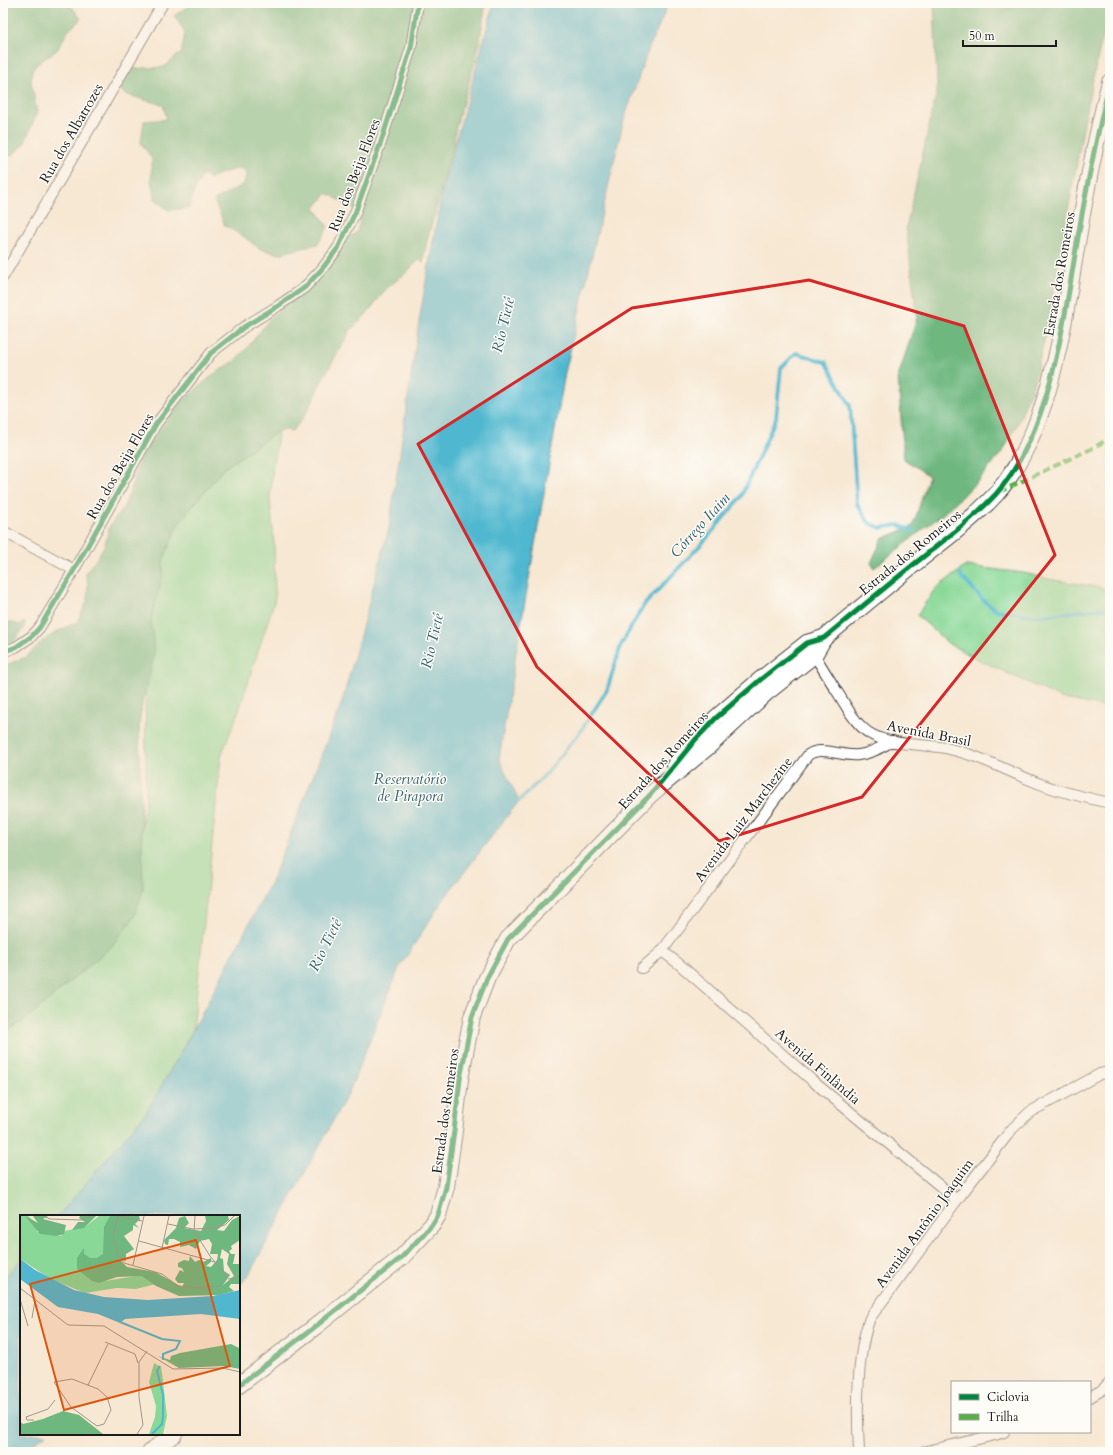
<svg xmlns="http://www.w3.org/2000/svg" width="1113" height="1455" viewBox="0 0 1113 1455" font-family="Cardo,serif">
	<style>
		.green { fill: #89d897; stroke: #527a5a }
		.forest { fill: #6eb880; stroke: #456a4e }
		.water { fill: #50b7cf; stroke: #366a76 }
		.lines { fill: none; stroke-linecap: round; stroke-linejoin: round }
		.stream { stroke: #50b7cf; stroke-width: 3.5 }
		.street-casing { stroke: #3d3b37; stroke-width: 12 }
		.primary-casing { stroke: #3d3b37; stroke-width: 18 }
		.street { stroke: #fff; stroke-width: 10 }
		.primary { stroke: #fff; stroke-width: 16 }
		.quiet { stroke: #55b145; stroke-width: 4; stroke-dasharray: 8 4; stroke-linecap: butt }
		.cycleway-casing { stroke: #fdfcf7; stroke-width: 8 }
		.cycleway { stroke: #00873e; stroke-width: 5 }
		.marked { fill: none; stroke: #d62828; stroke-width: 3; stroke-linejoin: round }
		.labels { text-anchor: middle; stroke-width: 3; stroke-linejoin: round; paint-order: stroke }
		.street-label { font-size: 14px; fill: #1c1c1c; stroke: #fdfcf7 }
		.water-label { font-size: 15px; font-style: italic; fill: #33626d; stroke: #fdfcf7 }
		.inset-river { fill: none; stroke: #50b7cf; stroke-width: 2 }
		.inset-road { fill: none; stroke: #9f968a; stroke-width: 1 }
		.view { fill: #de560d; fill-opacity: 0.15; stroke: #de560d; stroke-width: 2 }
		.inset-edge { fill: none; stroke: #1c1c1c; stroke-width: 2 }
	</style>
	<rect width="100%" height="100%" fill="#fdfcf7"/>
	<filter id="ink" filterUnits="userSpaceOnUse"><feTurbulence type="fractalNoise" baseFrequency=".025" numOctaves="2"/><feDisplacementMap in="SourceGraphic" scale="8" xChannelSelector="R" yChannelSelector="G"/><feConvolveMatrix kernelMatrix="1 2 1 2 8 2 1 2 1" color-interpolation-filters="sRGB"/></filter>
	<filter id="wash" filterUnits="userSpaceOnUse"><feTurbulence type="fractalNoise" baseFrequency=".012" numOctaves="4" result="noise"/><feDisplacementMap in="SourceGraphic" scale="16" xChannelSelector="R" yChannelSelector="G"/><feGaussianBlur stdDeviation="0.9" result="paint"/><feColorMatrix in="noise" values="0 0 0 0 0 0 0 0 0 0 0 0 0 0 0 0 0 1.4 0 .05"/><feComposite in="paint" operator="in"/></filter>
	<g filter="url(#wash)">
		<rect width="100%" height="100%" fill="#f7e8d3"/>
		<!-- green -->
		<g class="green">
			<path d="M275 420 278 436 273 463 270 500 274 539 275 599 238 713 221 756 193 1030 146 1113 58 1216H21V1260L3 1280V1013L141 835 146 796 145 637 169 516Z"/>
			<path d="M966 566 1024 573 1048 579 1110 589V707H1105L1063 699 981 661 949 644 917 615 935 589Z"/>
		</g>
		<!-- forest -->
		<g class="forest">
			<path d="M3 3H66L72 7 81 19 68 31 57 50 37 64 32 71 31 81 37 112 24 145 12 155 5 157 3 155Z"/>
			<path d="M192 3H486L478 51 456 127 453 146 427 241 423 262 419 260 405 274 388 287 364 317 350 331 320 384 312 402 302 420 291 432 287 430 278 431 223 469 178 524 163 561V576L152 614 151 629 153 631 154 657 143 698 139 726 143 890 134 917 112 946 27 1018 3 1034V666L26 657 40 643 56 632 77 622 87 602 88 582 86 576V572L95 561 105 544 110 525 122 510 130 492 141 454 180 403 214 374 233 362 247 348 272 316 288 303 341 243 357 232 362 213 327 193 315 208 328 227 318 244 279 254 260 249 243 236 225 226 214 200 239 187 245 181 246 172 241 168 221 173 210 179 203 174 195 189 189 208 168 210 154 198 151 179 152 159 141 143 144 121 167 119 163 105 124 94 118 85 126 69 164 67 179 54 181 55 185 32 174 16Z"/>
			<path d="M934 3H1110V17L1101 43 1088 102 1045 338 1033 385 1019 421 1003 451 978 481 944 513 874 568 871 563 882 539 913 526 929 476 904 459 898 377 917 318 906 228 937 90Z"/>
			<path d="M3 620 20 625 25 622 24 628 11 645 3 647Z"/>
		</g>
		<!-- water -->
		<g class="water">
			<path d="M494 3H669L648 50 623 123 565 373 516 653 499 759 519 801 443 900 399 968 349 1092 247 1278 239 1285V1216H58L146 1113 193 1030 273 878 342 702 389 528 419 321 442 190Z"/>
			<path d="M21 1260V1434H47L33 1443 23 1452H3V1280Z"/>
		</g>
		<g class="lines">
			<!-- stream -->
			<g class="stream">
				<path d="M960 575 983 600 996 610 1036 616 1110 608"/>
				<path d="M514 802 519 801 544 776 580 732 607 690 621 645 644 605 708 537 741 497 776 418 781 368 796 353 826 362 850 405 857 504 869 523 881 528 898 525 914 531"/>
			</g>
		</g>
	</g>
	<g filter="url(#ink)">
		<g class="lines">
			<!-- street casing -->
			<g class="street-casing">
				<g id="street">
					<path d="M3 277 163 3"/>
					<path d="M3 531 74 570"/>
					<path d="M812 651C820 664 828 677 836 690 846 705 854 723 869 733 887 745 919 744 940 747 976 753 1008 772 1043 785 1064 793 1087 798 1110 803"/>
					<path d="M3 652 16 647 32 636 40 627 74 570 156 424 211 353 244 327 278 306 304 288 322 269 338 248 355 213 381 142 411 48 418 3"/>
					<path d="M662 951 679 964 815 1083 957 1200"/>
					<path d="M642 968 662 951 808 755C821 745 842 757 858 755 871 754 881 747 893 741"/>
					<path d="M1090 1397 1102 1390 1110 1382"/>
					<path d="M859 1452C857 1414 856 1354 870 1318L957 1200 1012 1129 1030 1112 1100 1074 1110 1072"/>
					<path d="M923 1452 995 1435 1004 1432"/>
				</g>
			</g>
			<!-- primary casing -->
			<g class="primary-casing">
				<g id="primary">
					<path d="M675 765 696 739 716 718 760 680 807 643 824 638"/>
					<path d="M239 1385 316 1326 402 1257 432 1225 438 1215 446 1187 454 1131 460 1079 472 1017 487 978 508 939 651 794 709 746 766 693 814 655 824 638C857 611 890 583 923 557 948 537 974 518 996 494 1052 431 1064 317 1078 237 1087 185 1097 133 1110 82"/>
					<path d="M150 1452 174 1434"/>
				</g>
			</g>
			<!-- street -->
			<use href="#street" class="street"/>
			<!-- primary -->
			<use href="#primary" class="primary"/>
			<!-- quiet -->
			<path class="quiet" d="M999 492 1091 449 1110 438"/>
			<!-- cycleway casing -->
			<g class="cycleway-casing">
				<g id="cycleway">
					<path d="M3 652 16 647 32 636 40 627 74 570 156 424 211 353 244 327 278 306 304 288 322 269 338 248 355 213 381 142 411 48 418 3"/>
					<path d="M239 1385 316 1326 402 1257 432 1225 438 1215 446 1187 454 1131 460 1079 472 1017 487 978 508 939 651 794 696 739 716 718 760 680 807 643 824 638C857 611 890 583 923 557 948 537 974 518 996 494 1052 431 1064 317 1078 237 1087 185 1097 133 1110 82"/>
				</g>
			</g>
			<!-- cycleway -->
			<use href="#cycleway" class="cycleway"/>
		</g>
	</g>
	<!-- marked area -->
	<path d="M0 0H1113V1455H0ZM809 280 964 326 1055 555 862 797 719 841 537 667 418 444 632 308Z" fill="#f7e8d3" fill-opacity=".55" fill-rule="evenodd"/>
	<path class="marked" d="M809 280 964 326 1055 555 862 797 719 841 537 667 418 444 632 308Z"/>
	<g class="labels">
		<!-- street labels -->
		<g class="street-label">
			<text transform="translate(71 133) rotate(-60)" y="5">Rua dos Albatrozes</text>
			<text transform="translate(354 175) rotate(-69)" y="5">Rua dos Beija Flores</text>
			<text transform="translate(1059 274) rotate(-80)" y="5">Estrada dos Romeiros</text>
			<text transform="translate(120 466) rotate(-60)" y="5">Rua dos Beija Flores</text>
			<text transform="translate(910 552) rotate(-39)" y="5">Estrada dos Romeiros</text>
			<text transform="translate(929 733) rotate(11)" y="5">Avenida Brasil</text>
			<text transform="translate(663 760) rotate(-48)" y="5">Estrada dos Romeiros</text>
			<text transform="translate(743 819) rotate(-53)" y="5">Avenida Luiz Marchezine</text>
			<text transform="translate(818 1066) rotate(41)" y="5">Avenida Finlândia</text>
			<text transform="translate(445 1111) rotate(-82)" y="5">Estrada dos Romeiros</text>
			<text transform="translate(924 1223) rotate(-54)" y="5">Avenida Antônio Joaquim</text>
		</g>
		<!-- water labels -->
		<g class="water-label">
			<text transform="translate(503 325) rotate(-77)" y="5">Rio Tietê</text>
			<text transform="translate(700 525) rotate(-48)" y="5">Córrego Itaim</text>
			<text transform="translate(432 641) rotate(-77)" y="5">Rio Tietê</text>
			<text x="410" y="784">Reservatório<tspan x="410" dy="17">de Pirapora</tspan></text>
			<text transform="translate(325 945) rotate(-64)" y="5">Rio Tietê</text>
		</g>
	</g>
	<!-- overview -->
	<g transform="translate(20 1215)">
		<rect width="220" height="220" fill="#f7e8d3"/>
		<path d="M0 1H8L17 9V17L41 21 44 16 65 12 79 1H91L85 66 122 60 136 69 116 74 97 73 65 78 31 64 0 44ZM134 148 141 152 142 158 147 201 143 219H129L135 202 136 191 129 167Z" fill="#89d897"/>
		<path d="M5 1 18 8 13 1H28L23 4 46 10 44 19 37 21 20 19ZM60 1H76L64 13 52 15 58 7H65L59 3ZM90 1H119L120 4 115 9 119 13 113 10V15L104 21 114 34 106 39V46L99 44 107 52 135 57 162 72 164 68H158L155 64 160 55 164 57 162 53 158 52V48L164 45 169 46 170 41 175 47 179 45 183 47 191 43V47L186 51 191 52 197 45 198 39H190L192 29 189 24 180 26 176 34 169 30 160 32V27L154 24H149L148 30 145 29 144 25 156 13 159 3 165 1 169 8 164 13 181 16 186 6 185 1H208L209 5 197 15 204 16 212 5 220 1V25L211 31 212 34 209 36 211 39H215L213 49H220V69H211L209 72 214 76 199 80 159 81 136 71 122 61 97 62 79 68 72 66 57 54V43L64 33V39L70 43H77L83 39 84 12ZM202 34 209 39 207 49 214 61 203 70 210 60 204 56 203 44 200 43ZM211 129 219 133 220 154 204 151 159 153 138 141 150 145 151 141 160 138ZM43 196 59 200 83 219H0V207L3 209 23 204Z" fill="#6eb880" fill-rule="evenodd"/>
		<path d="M0 44 15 55 54 75 84 82 128 85 193 81 220 75V104L181 99 105 104 100 108 78 99 38 92 0 64Z" fill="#50b7cf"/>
		<path class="inset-river" d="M100 107 142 124 160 126 156 134 143 139V145M132 219 142 209 143 202V180L137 156 140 151"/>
		<path class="inset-road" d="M23 1 30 4 62 5 70 1M98 1 93 23 99 41 104 48 142 59 158 71 183 73 199 71 208 62 190 41 174 16 175 1M98 1 122 6M148 9 173 14 194 13 205 10 214 1M119 26 195 47M142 33 149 1M113 50 124 1M208 64 220 62M0 73 48 110 84 111 153 154 203 153 220 157M0 84 8 111M12 103 15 86M85 127 115 139 118 148M52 164 78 174 87 182 91 195 84 209 77 211 51 192 34 167ZM68 170 88 129M14 205H7L6 202 28 194 35 185M117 219 123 210 119 182V147L127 136"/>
		<path class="view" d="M176 25 210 151 44 195 10 69Z"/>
		<rect width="220" height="220" class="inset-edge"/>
	</g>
	<!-- margin -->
	<rect width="1113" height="1455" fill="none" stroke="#fdfcf7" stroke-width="16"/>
	<!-- legend -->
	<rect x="951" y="1381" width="140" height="52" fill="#fdfcf7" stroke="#a3a29f"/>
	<rect x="959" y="1394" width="20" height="6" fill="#00873e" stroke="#a3a29f"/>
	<text x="987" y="1401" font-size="12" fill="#1c1c1c">Ciclovia</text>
	<rect x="959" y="1414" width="20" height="6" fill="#55b145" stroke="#a3a29f"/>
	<text x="987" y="1421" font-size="12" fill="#1c1c1c">Trilha</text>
	<!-- scale -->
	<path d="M963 40v6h93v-6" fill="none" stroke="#1c1c1c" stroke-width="2"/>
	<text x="969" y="40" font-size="12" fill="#1c1c1c" stroke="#fdfcf7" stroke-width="3" paint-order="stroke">50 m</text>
</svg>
